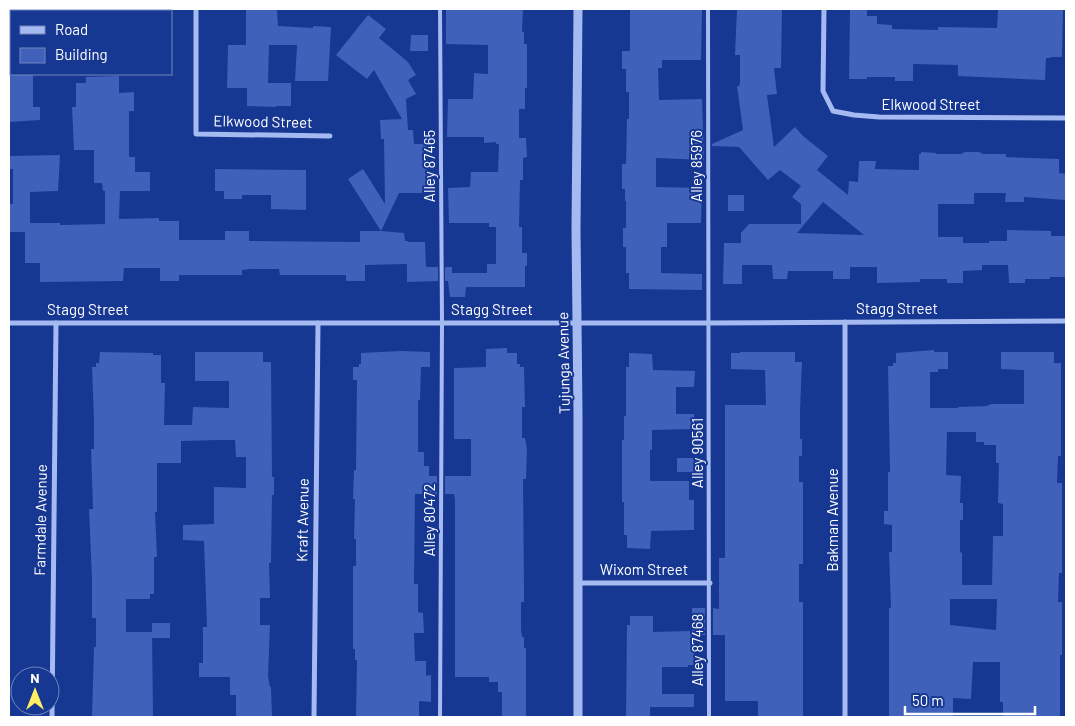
<svg xmlns="http://www.w3.org/2000/svg" width="1075" height="726" viewBox="0 0 1075 726" font-family="Barlow,sans-serif">
	<style>
		.building { fill: #3f61b9; fill-rule: evenodd }
		.lines { fill: none; stroke-linecap: round; stroke-linejoin: round }
		.service { stroke: #a5baf0; stroke-width: 4 }
		.minor { stroke: #a5baf0; stroke-width: 5 }
		.tertiary { stroke: #a5baf0; stroke-width: 9 }
		.labels { text-anchor: middle; stroke-width: 4; stroke-linejoin: round; paint-order: stroke }
		.street-label { font-size: 15px; fill: #fff; stroke: #163792 }
	</style>
	<rect width="100%" height="100%" fill="#163792"/>
	<!-- building -->
	<g class="building">
		<path d="M246 9H277L278 26 313 28V26L331 27 328 81H295L297 45H269L268 83H291V106H276V107L247 106V88H227L228 45H246Z"/>
		<path d="M446 9H523L522 32H524V44H527V88H525V109H519V138H526L527 157 523 158V180H520L519 227H522V253H527V266H525V287H466L465 297H450L448 281H445V267H452V273H487V264H496V227H489V223H449L448 188 470 187 471 172H498L499 144H496V142L484 143V137H447L448 99H473L474 73 488 74V45L446 44Z"/>
		<path d="M630 9 702 10 701 60H662V68H658L659 100 702 99 704 160 656 158V187L702 188 701 223H667V247H661V273L702 274V290L629 289V273H626V247H623V228H626V201H625V189H622V164H626L627 119H629V92H626V69H622V51H630Z"/>
		<path d="M737 9H782L781 68H774L777 94 767 95 774 147 795 127 803 136 828 156 817 170 848 195 849 181 858 182 859 161H876L875 169 919 170V154H921V152L936 153V154H962V153L966 152H979L983 154H1006V157L1059 159V173L1066 174V200L1024 197V202H1005L1006 193H974V204H938V237H963V243H989V241H1007V230L1051 231V236H1066V277H1050V279H1025V283H1009L1008 265H982V270L963 271V283H947V279H920V282L877 283V267H850V279H833V271H788L787 279H773L772 265H742V284H723L724 243H741V233L749 224H801V204L792 197 801 186 780 170 768 180 739 147 712 146V144L743 130 737 86H739L740 83V55H735ZM823 202 864 235 797 233Z"/>
		<path d="M850 9H867V16H877V24L892 25V29L938 30V27L997 28 998 9H1063L1062 57H1050V58H1046L1045 80 958 76V65L913 64V81H895V77H867V79H849Z"/>
		<path d="M368 15 386 29 379 38 408 62 416 75 408 80 416 94 406 99 408 130H413L414 144H427L428 193H399L381 231 404 233 405 241H408V242H425L426 267H438V281L407 282V264L365 265V281H346V275H280L279 269H251L242 270V275H179V281H160V268H124L123 281 40 282V263H25V232H9V204H13V169H9V156L60 155 58 191 30 192V223H60V225L105 224V191H103L102 183H94V150H74L72 107H76V83H86V77L119 76V93L134 92V111H129V157H135V172H150V191H120L119 219 159 218V221H179V240H225V231H249V241L360 242V231H381L348 179 363 169 385 204 384 139H381L380 120 402 119 374 70 367 79 336 55Z"/>
		<path d="M411 35H428V51H410Z"/>
		<path d="M9 74H33V107H40V120L9 122Z"/>
		<path d="M215 169 306 170V210L271 209V195H242V199H224V191H215Z"/>
		<rect x="728" y="195" width="16" height="16"/>
		<path d="M507 348V353H517V364H520V367H524L525 407H522V438H525L527 449 526 479H523L524 586V602H521V629L522 637H524V648H526V717H502V692H498V682H489V677H455V499L454 494H445V476H471V439H454V368L486 367V349Z"/>
		<path d="M934 350V352H948V369H938V372H930V408H958V407L988 406V405L993 404H1024V370L1001 369V352H1054V363H1061V456H1058L1057 483H1062V573H1059L1058 602H1062V655H1060V717H1003V702H1000V662H973L971 699 953 698V717H889V608H891L889 552H892V525L884 524V511H888V472H890L888 366H893V363H896V353ZM947 432H976V442H984V445H996V463H999L998 503 1003 504V536H993L992 585H962V553L960 552V520H963V503H960L961 476 946 475ZM950 599H997L996 630 950 625Z"/>
		<path d="M401 351 430 352V367H421L420 400H418V452H424V466H429V476H437V494H415L414 584H418V612L423 613 424 633H414L415 661H426V676L431 675V702L419 701V717H356L357 660H355V649H353V566H356V539H354L355 499H353L354 470H356L357 380H353V367H359V364H361V353Z"/>
		<path d="M100 352 153 353V355H161V383H165L164 425H192L193 407 229 408V381H195V352H263V362H271L272 477H274V495H272L271 563H269L270 598H260V625H270L268 676 270 687H271L272 717H236V695H230V677H199V663H203V627H207L204 541 183 540V525L214 524V487L246 488V457H236L235 440H218L181 441V463H157V512H155L157 557H154V594H150V599H126V632H152L153 717H92L94 647H96V618H92V579L89 509H93L91 449H94V420L92 367H96V363H99Z"/>
		<path d="M740 352H795V362H802L800 410V439H802V456H799V482H803V564H799V602H803V717H758V701H725V635H713V608L719 609V558H725V405H766L765 370 731 369V353H740Z"/>
		<path d="M629 353 652 354 653 370 695 371 694 387H676V414H694V429L652 430V450H650V481H689V500H694V530L651 531 650 549 627 548V535H624V502H622V440H624V416H626V367H629Z"/>
		<rect x="677" y="458" width="17" height="14"/>
		<path d="M692 608H705V635H694V665H688V667H662V694H694V707H650V717H626L627 625H630V616H653V632L692 631Z"/>
		<rect x="152" y="623" width="18" height="15"/>
	</g>
	<g class="lines">
		<!-- service -->
		<g class="service">
			<path d="M440 9 442 323 440 717"/>
			<path d="M708 9 709 717"/>
		</g>
		<!-- minor -->
		<g class="minor">
			<path d="M196 9V134L330 136"/>
			<path d="M824 9 823 91 833 111 854 115 879 117 1066 118"/>
			<path d="M845 322V717"/>
			<path d="M9 323H708L1066 321"/>
			<path d="M578 583H710"/>
			<path d="M52 717 56 323"/>
			<path d="M314 717 318 323"/>
		</g>
		<!-- tertiary -->
		<path class="tertiary" d="M578 717V413L576 230 578 9"/>
	</g>
	<g class="labels">
		<!-- street labels -->
		<g class="street-label">
			<text x="931" y="110">Elkwood Street</text>
			<text transform="translate(263 122) rotate(1)" y="5">Elkwood Street</text>
			<text transform="translate(430 166) rotate(-90)" y="5">Alley 87465</text>
			<text transform="translate(697 166) rotate(-90)" y="5">Alley 85976</text>
			<text x="897" y="314">Stagg Street</text>
			<text x="88" y="315">Stagg Street</text>
			<text x="492" y="315">Stagg Street</text>
			<text transform="translate(564 363) rotate(-91)" y="5">Tujunga Avenue</text>
			<text transform="translate(698 453) rotate(-90)" y="5">Alley 90561</text>
			<text transform="translate(41 520) rotate(-89)" y="5">Farmdale Avenue</text>
			<text transform="translate(303 520) rotate(-89)" y="5">Kraft Avenue</text>
			<text transform="translate(430 520) rotate(-90)" y="5">Alley 80472</text>
			<text transform="translate(833 520) rotate(-90)" y="5">Bakman Avenue</text>
			<text x="644" y="575">Wixom Street</text>
			<text transform="translate(698 650) rotate(-90)" y="5">Alley 87468</text>
		</g>
	</g>
	<!-- border -->
	<rect width="1075" height="726" fill="none" stroke="#ffffff" stroke-width="20"/>
	<!-- legend -->
	<rect x="10" y="10" width="162" height="65" fill="#163792" stroke="#7387be"/>
	<rect x="20" y="26" width="25" height="8" fill="#a5baf0" stroke="#7387be"/>
	<text x="55" y="35" font-size="15" fill="#ffffff">Road</text>
	<rect x="20" y="48" width="25" height="15" fill="#3f61b9" stroke="#7387be"/>
	<text x="55" y="60" font-size="15" fill="#ffffff">Building</text>
	<!-- north arrow -->
	<g transform="translate(35 691)"><circle r="24" fill="#163792" stroke="#7387be"/>
	<path d="M0-4L9 19L0 12L-9 19Z" fill="#ffed64"/>
	<text y="-8" font-size="14" font-weight="bold" text-anchor="middle" fill="#ffffff">N</text>
	</g>
	<!-- scale -->
	<path d="M905 706v8h130v-8" fill="none" stroke="#ffffff" stroke-width="2.5"/>
	<text x="912" y="706" font-size="15" fill="#ffffff" stroke="#163792" stroke-width="4" paint-order="stroke">50 m</text>
</svg>
